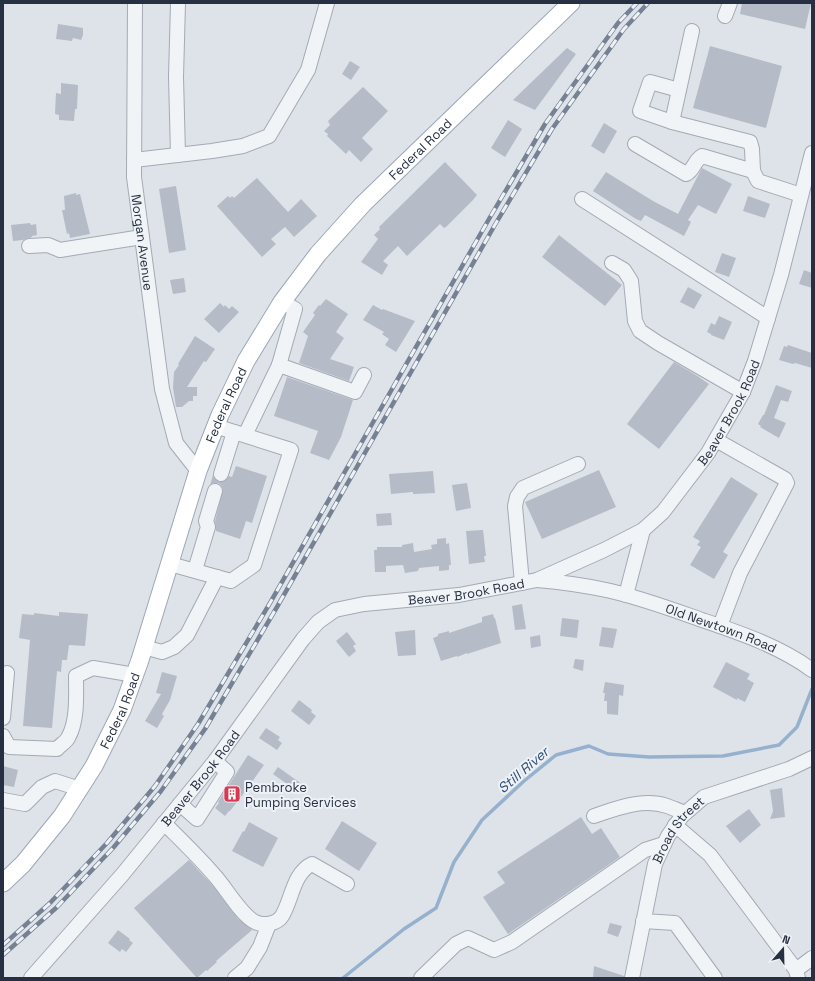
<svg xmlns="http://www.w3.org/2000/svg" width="815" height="981" viewBox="0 0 815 981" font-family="'Space Grotesk',sans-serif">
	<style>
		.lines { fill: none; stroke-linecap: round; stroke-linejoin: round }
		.stream { stroke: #96b1cd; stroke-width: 3.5 }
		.building { fill: #b5bcc7 }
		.minor-casing { stroke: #a3aab4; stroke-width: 16 }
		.major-casing { stroke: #9da7b6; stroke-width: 19 }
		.minor { stroke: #f1f4f7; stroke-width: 14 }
		.major { stroke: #fff; stroke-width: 17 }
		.rail-casing { stroke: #768294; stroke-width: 4.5 }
		.rail { stroke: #eef2f7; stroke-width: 3; stroke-dasharray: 9; stroke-linecap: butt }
		.labels { text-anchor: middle; stroke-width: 4; stroke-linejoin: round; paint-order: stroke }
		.street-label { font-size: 13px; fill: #263042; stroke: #eef2f7 }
		.poi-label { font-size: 13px; fill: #263042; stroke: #eef2f7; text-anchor: start }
		.water-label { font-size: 14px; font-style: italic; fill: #2d4f79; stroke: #eef2f7 }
	</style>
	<rect width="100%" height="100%" fill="#dee3e9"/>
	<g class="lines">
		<!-- stream -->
		<path class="stream" d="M343 978 404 929 436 908 454 862 482 820 524 781 556 755 589 746 608 754 649 757 723 756 779 745 797 727 812 689"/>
	</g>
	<!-- building -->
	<g class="building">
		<path d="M742 3H811L805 29 740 14Z"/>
		<path d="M58 24 83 28V35L81 40 73 38 72 41 56 39Z"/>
		<path d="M710 46 782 66 766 128 693 108Z"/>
		<path d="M567 48 576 54 535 110 513 100Z"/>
		<path d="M350 61 360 67 351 80 342 74Z"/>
		<path d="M61 83 78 85 77 109H75L74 121 59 120V115L55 114 56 93 61 94Z"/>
		<path d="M363 87 388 111 362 138 373 149 361 162 349 150 346 154 327 136 328 134 324 131 330 125 328 121Z"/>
		<path d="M508 120 522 129 505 157 491 148Z"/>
		<path d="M604 123 617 131 604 154 591 146Z"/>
		<path d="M445 162 477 195 473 200 446 227 444 228 440 224 407 256 398 246 383 261 388 265 382 275 361 262 378 239 374 235 380 229 379 227Z"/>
		<path d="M702 168 732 184 716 214 698 205 688 220 691 222 684 236 645 215 641 221 636 219 593 191 606 172 653 201 678 214Z"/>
		<path d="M257 178 288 212 301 199 317 216 294 237 285 227 271 239 276 244 262 257 217 206 228 196 230 198 232 196 234 198Z"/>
		<path d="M176 186 186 250 169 253 159 189Z"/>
		<path d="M76 193V195L80 194 90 234 70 238 69 233 67 234 62 210H65L64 196Z"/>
		<path d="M748 196 770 204 765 218 743 211Z"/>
		<path d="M30 223 31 225 36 224 37 235 32 236V237L25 239 23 240 13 241 11 225Z"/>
		<path d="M559 235 622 285 605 306 542 257Z"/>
		<path d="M722 253 736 258 729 277 715 272Z"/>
		<path d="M804 270 812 273V288L799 284Z"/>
		<path d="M184 278 186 292 173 294 170 280Z"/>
		<path d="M688 287 702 295 694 309 680 302Z"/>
		<path d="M326 299 348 314 336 332 344 338 330 359 354 367 349 381 299 363 308 336 303 332 315 315 313 313 319 305 320 306Z"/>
		<path d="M220 303 224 307 225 305 229 309 232 306 239 312 219 333 204 319Z"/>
		<path d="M373 305 382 310 383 309 415 321 396 352 385 345 389 339 382 334 384 332 363 320Z"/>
		<path d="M719 316 732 322 724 340 711 335V334L707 332 711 323 715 325Z"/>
		<path d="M195 336 215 349 206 362 204 361 187 387H197V396H193V401H189L182 407H176L173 388 174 372 179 365 178 364Z"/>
		<path d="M788 345 812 353V368L795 363 793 364 779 360 784 346 787 347Z"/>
		<path d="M674 362 696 375 709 384 659 449 627 424Z"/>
		<path d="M287 377 353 400 341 437 329 460 310 453 318 431 274 416Z"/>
		<path d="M776 385 792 391 788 402 781 400 774 418 786 423 779 438 760 427 761 426 758 424 763 415H764Z"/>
		<path d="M236 466 267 476 252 523 246 521 240 539 216 531 215 521 223 489 221 485 218 483H213L210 485 213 475 215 479 219 482 226 480 229 476 232 477Z"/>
		<path d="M599 470 616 507 542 539 525 502Z"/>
		<path d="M433 471 435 493 413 494V492L391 494 389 474Z"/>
		<path d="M731 477 758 494 723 552 728 555 714 579 690 565 701 547 697 545 700 541 693 537Z"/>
		<path d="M467 483 471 508 456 511 452 485Z"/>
		<path d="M391 513 392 525 377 526 376 514Z"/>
		<path d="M483 530 486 556H484L485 562 469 564 466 531Z"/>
		<path d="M446 538V544L449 543 451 565H449V570L439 571V566L419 568 418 571 405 573 403 565 386 566V572H375L374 550H377V547H402V545L413 543 414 552 432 549 431 545 437 544V539Z"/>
		<path d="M522 604 526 629 515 630 512 606Z"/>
		<path d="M59 612 88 614 85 646 69 645 67 660H62L61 672 57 671 52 728 23 726 30 640 19 638 22 614 34 615V613L59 616Z"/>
		<path d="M493 614 494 618H495L501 643 467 654V653L457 657V656L441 661 433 638 438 636V634L449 631V633L482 622V617Z"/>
		<path d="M562 618 579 620 577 638 560 636Z"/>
		<path d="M602 627 617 629 613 648 599 646Z"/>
		<path d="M415 630 416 655 398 656 395 632Z"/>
		<path d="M347 632 356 644 353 646 356 651 349 657 336 641Z"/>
		<path d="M540 635 541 646 531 648 530 637Z"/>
		<path d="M575 659 584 660 583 671 573 668Z"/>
		<path d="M726 662 750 674 747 679 754 683 745 702 737 698V700L713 687Z"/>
		<path d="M162 672 177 676 170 700 162 714 164 716 157 728 145 721 161 694 156 693Z"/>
		<path d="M605 682 624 685 623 696 619 695 618 715 607 714V701H604L605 693H603Z"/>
		<path d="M299 700 312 710 311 712 316 716 309 725 291 711Z"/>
		<path d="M266 728 280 737 278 740 282 743 277 750 259 738Z"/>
		<path d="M248 755 264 765 247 789 230 811H229L225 816 215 808 219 803 218 802Z"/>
		<path d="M3 766 18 770 14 787 3 785Z"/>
		<path d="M278 767 303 785 298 792 273 774Z"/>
		<path d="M782 788 785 817 770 819 773 811 770 790Z"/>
		<path d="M749 809 761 825 740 843 726 826Z"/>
		<path d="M581 817 592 834 601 828 620 857 508 934 483 897 505 883 497 872Z"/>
		<path d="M342 821 377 843 359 871 325 849Z"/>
		<path d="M249 822 278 838 263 867 232 851 243 831 244 832Z"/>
		<path d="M189 860 213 886 238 919 252 930 216 961 217 962 207 971 206 970 197 978 134 908Z"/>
		<path d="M610 923 622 926 618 937 607 933Z"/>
		<path d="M118 930 130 939 129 940 133 943 126 952 122 949 120 952 108 943Z"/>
		<path d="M594 966 624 976V978H593Z"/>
	</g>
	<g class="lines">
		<!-- minor casing -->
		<g class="minor-casing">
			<g id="minor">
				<path id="s1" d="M135 3 134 177 142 237 162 389 176 443 198 471"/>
				<path d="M178 3 176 77 178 155"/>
				<path d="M725 16 730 3"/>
				<path d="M692 31 672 122 750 142 752 149 753 171 758 181 801 195"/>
				<path d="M672 122 640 111 650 82 679 90"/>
				<path d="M635 144 686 174C694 170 694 161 702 156L753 171"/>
				<path d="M134 160 212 151 243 146 269 136 308 70 327 3"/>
				<path d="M582 199 768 318"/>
				<path d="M29 246 48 245 60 250 142 237"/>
				<path d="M612 263 624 270 631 281 635 321 640 331 658 343 743 392"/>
				<path d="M279 365 295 309 282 302"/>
				<path d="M245 435 279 365 355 392 364 375"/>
				<path d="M716 440 785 479 787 483 740 573 720 626"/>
				<path d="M221 474 234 432"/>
				<path d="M170 564 231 581 254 565 291 450 215 426"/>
				<path d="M195 570 208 527 206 521 215 491"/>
				<path id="s2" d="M537 580C560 582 583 585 606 590 639 597 671 609 702 620 740 633 779 646 812 670"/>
				<path d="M522 583 515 506 517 497 523 488 578 464"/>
				<path d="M626 595 643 530"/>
				<path d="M144 647 162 652 174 647 187 635 217 577"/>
				<path d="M3 718 7 673"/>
				<path d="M3 736 9 747 57 749C60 745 66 742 68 738 78 721 76 694 76 676L93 668 135 675"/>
				<path d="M3 800 25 804 42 787 55 781 80 789"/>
				<path d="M180 804 197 819 227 772 215 761"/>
				<path d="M594 816C617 808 643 798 667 806 673 808 679 811 685 813"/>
				<path d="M164 823C181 840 199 857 215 876 226 888 241 915 255 922 263 926 277 924 282 916 292 900 293 873 312 864L347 884"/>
				<path d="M675 825 710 855 796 970"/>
				<path d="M643 921 675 923 715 978"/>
				<path id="s3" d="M31 978 122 875 215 761 303 639 318 622 335 610 364 604 459 595 537 580 604 550 643 530 663 512 708 453 743 392 755 361 781 275 812 153"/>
				<path d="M235 978 247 968 260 947 269 924"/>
				<path d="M421 978 456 944 468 938 494 950 512 942 645 850 664 844"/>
				<path id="s4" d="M632 978 655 864 668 836 682 816 704 797 789 769 812 758"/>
				<path d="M798 978 796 970 812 958"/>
			</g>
		</g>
		<!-- major casing -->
		<g class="major-casing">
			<g id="major">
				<path id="s5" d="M3 883 23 864 62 816 94 766 122 710 140 660 198 471 220 415 246 361 282 302 318 254 363 204 571 3"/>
			</g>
		</g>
		<!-- minor -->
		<use href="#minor" class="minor"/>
		<!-- major -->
		<use href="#major" class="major"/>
		<!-- rail casing -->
		<g class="rail-casing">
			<g id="rail">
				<path d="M3 945 50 903 107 843 155 786 198 724 270 603 489 219 545 124 618 23 637 3"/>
				<path d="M3 955 56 908 113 848 161 791 205 729 277 607 496 223 552 129 624 29 648 3"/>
			</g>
		</g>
		<!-- rail -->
		<use href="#rail" class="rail"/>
	</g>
	<!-- icons -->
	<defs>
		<g id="building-square" transform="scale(0.9)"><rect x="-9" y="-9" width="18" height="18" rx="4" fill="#da3851" stroke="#eef2f7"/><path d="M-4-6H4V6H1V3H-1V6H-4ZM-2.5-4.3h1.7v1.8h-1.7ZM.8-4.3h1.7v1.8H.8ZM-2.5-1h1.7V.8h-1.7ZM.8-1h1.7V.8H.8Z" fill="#fff"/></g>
	</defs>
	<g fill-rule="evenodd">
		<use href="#building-square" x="232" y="794"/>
	</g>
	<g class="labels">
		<!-- street labels -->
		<g class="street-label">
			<text dy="5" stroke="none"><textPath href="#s5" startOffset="858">Federal Road</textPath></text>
			<text dy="5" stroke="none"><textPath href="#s1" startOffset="240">Morgan Avenue</textPath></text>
			<text dy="5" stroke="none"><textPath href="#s5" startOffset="534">Federal Road</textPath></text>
			<text dy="5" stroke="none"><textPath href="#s3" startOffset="947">Beaver Brook Road</textPath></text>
			<text dy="5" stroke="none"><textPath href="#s3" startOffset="611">Beaver Brook Road</textPath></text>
			<text dy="5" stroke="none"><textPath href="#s2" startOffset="191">Old Newtown Road</textPath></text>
			<text dy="5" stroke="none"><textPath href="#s5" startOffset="210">Federal Road</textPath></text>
			<text dy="5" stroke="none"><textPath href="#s3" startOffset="262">Beaver Brook Road</textPath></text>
			<text dy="5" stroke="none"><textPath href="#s4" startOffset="158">Broad Street</textPath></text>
		</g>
		<!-- poi labels -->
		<g class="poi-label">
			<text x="245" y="792">Pembroke<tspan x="245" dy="15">Pumping Services</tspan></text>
		</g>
		<!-- water labels -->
		<g class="water-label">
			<text transform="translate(523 770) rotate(-41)" y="5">Still River</text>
		</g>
	</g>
	<!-- border -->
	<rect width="815" height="981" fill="none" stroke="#263042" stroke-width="8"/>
	<!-- north arrow -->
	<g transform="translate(783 949) rotate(20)" stroke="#eef2f7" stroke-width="3" paint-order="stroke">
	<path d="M0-3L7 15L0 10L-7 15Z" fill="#263042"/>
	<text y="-6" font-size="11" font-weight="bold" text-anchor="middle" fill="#263042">N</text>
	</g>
</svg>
